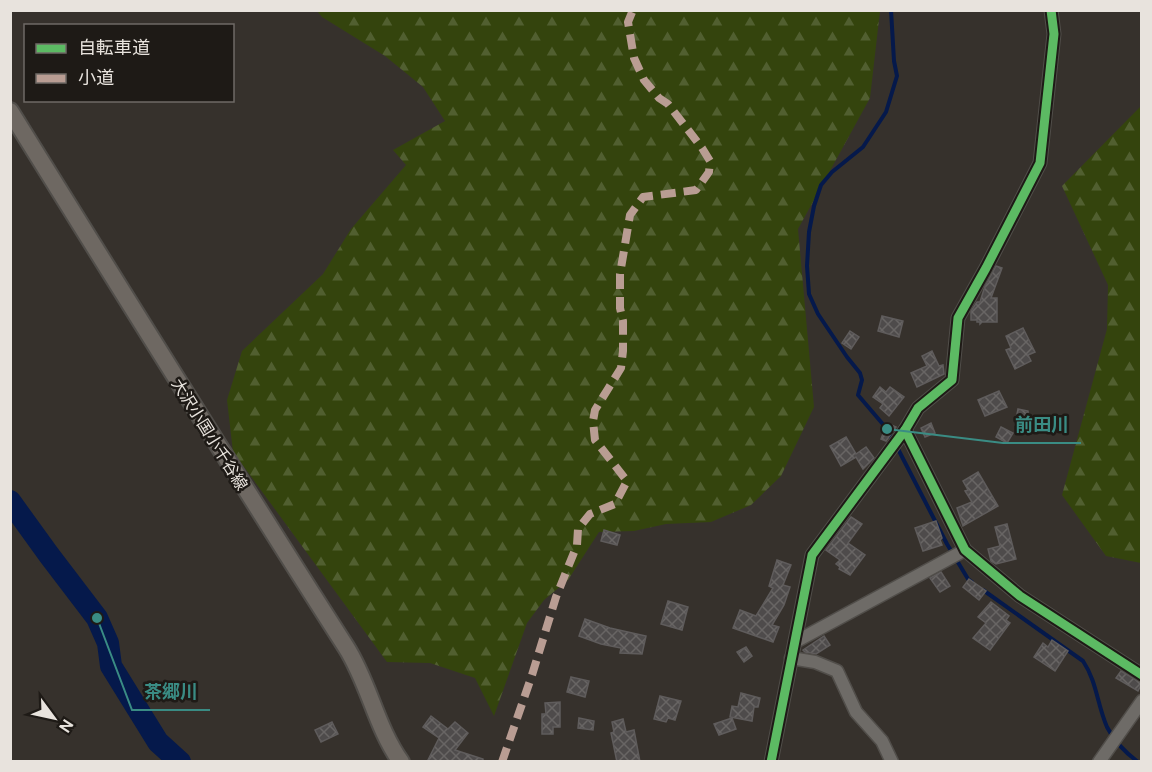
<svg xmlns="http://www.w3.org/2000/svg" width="1152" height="772" viewBox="0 0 1152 772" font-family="'DM Sans','Noto Sans JP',sans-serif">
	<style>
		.forest { fill: url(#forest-firs) }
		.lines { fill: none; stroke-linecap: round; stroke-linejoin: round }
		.stream { stroke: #05194b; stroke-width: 4 }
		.river { stroke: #05194b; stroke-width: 22 }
		.building { fill: url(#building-cross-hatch); stroke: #5f5c5c; stroke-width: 1.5 }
		.minor-casing { stroke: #514e4a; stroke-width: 15 }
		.major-casing { stroke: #514e4a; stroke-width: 20 }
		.minor { stroke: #6e6b67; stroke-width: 12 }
		.major { stroke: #6e6862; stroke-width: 16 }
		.quiet { stroke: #b99d93; stroke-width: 8; stroke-dasharray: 15 8; stroke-linecap: butt }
		.cycleway-casing { stroke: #1e1a16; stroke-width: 13 }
		.cycleway { stroke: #5cba63; stroke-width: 9 }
		.labels { text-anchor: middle; stroke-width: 5; stroke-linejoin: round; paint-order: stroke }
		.street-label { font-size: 16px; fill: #e8e3dd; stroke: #1e1a16 }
		.leader { fill: none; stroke: #3a8c84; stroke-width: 2 }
		.callout-dot { fill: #3a8c84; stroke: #1e1a16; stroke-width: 2 }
		.callout-label { font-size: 18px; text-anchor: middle; font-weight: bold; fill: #3a8c84; stroke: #1e1a16; stroke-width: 5; stroke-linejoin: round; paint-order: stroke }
	</style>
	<defs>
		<pattern id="forest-firs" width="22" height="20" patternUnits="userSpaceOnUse" patternTransform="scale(1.5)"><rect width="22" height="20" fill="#34440d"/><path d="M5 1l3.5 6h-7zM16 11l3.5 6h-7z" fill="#515f30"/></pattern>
		<pattern id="building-cross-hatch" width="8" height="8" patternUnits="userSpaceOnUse" patternTransform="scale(1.5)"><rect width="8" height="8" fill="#4e4b4b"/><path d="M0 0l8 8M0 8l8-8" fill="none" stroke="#686564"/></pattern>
	</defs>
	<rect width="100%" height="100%" fill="#36312c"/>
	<!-- forest -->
	<g class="forest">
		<path d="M317 11H880L870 98 798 229 814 407 781 476 751 505 711 522 666 524 634 531 599 532 568 580 544 600 527 623 494 716 475 678 430 663 387 662 233 452 227 400 242 351 323 274 351 229 406 165 393 150 445 121 423 87 385 56 322 17Z"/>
		<path d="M1141 106V105V563L1106 556 1062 495 1107 329 1108 285 1062 186Z"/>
	</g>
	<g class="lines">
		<!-- stream -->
		<g class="stream">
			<path d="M891 10 894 61 897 76 886 112 863 147 832 172 821 185 814 206 809 232 807 266 809 294 818 314 847 357 860 373 862 380 858 395 887 429 893 441"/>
			<path d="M897 447 947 544 968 579 972 582"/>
			<path d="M983 590 1083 661C1097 682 1097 704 1107 727 1114 741 1126 753 1138 762"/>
		</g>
		<!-- river -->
		<path class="river" d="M10 501 49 555 97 618 108 643 111 666 158 742 180 762"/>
	</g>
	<!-- building -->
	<g class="building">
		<path d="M996 266 1002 268 991 298H997V322H982L980 324V322H977V320H971V311L977 302H980L985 286Z"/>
		<path d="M882 316 903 321 899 337 878 331Z"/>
		<path d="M1023 328 1035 352 1028 355 1031 361 1015 369 1006 350 1011 348 1006 336Z"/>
		<path d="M850 331 859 337 851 349 842 343Z"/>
		<path d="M932 351 939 366 943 365 944 374 917 387 911 373 927 366 922 356Z"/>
		<path d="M880 387 886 392 890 387 904 397 889 416 880 408 883 404 873 397Z"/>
		<path d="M999 391 1007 407 985 416 978 400Z"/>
		<path d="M1018 409 1028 411V415L1033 417 1030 428 1015 425Z"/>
		<path d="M887 423 896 427 886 441 881 439Z"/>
		<path d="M931 423 935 433 925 437 921 428Z"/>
		<path d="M1001 427 1013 433 1007 443 996 437Z"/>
		<path d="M846 437 856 454 866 447 874 458 863 469 856 457 841 466 830 446Z"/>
		<path d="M978 472 998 506 963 526 957 508 972 502 965 491 968 490 963 481Z"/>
		<path d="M851 517 862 524 848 543 865 555 850 575 839 569 840 567 836 564 840 560 826 550Z"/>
		<path d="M936 521 942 538 940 540 942 545 923 551 915 528Z"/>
		<path d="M1007 524 1016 559 996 564 991 561 988 549 1000 546 995 527Z"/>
		<path d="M604 530 620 535 617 545 601 541Z"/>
		<path d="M777 560 791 565 783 585 790 587 784 605 772 625 779 627 773 642 733 628 740 610 756 616 773 588 769 586Z"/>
		<path d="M941 572 950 586 940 592 930 578Z"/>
		<path d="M969 579 986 591 979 600 963 587Z"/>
		<path d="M668 601 688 607 682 630 661 624Z"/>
		<path d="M991 602 1009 616 1006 620 1010 623 990 650 973 638 986 623 978 617Z"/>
		<path d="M585 619 610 628 646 636 642 654 620 653 621 648 601 644 579 636Z"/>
		<path d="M824 636 830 645 816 654 805 652 803 650Z"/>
		<path d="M1052 640 1068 651 1055 671 1034 657 1043 643 1048 647Z"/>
		<path d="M746 647 752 656 744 662 737 652Z"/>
		<path d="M1121 671 1142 683 1138 691 1116 678Z"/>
		<path d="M571 677 589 681 585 697 567 692Z"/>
		<path d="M741 693 760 698 758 707H754L752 721 730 717 732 706 738 707Z"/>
		<path d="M660 696 681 701 675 720 668 718 666 722 654 719Z"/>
		<path d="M560 702V727H553V734H542V714H546L545 703Z"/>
		<path d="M431 716 448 729 455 722 468 733 455 750 483 759V762H427L439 738 423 727Z"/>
		<path d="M579 718 594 721 593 730 578 728Z"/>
		<path d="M732 718 736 729 719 735 714 724Z"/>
		<path d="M623 719 626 732 634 730 640 762H617L611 733 614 732 612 722Z"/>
		<path d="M332 722 338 734 321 742 315 730Z"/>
	</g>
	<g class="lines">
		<!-- minor casing -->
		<g class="minor-casing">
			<g id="minor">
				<path d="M905 430 965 550 1020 596 1142 675"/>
				<path d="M795 642 965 550"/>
				<path d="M791 658 815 662 837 671 856 712 882 741 892 762"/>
				<path d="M771 762 812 555 905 430 918 408 952 380 958 318 986 268 1040 163 1054 34 1051 10"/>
				<path d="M1099 762 1142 701"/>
			</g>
		</g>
		<!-- major casing -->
		<g class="major-casing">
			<path id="major" d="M10 111C121 290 232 469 346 647 369 683 376 727 401 762"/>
		</g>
		<!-- minor -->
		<use href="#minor" class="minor"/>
		<!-- major -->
		<use href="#major" class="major"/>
		<!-- quiet -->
		<path class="quiet" d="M502 762 532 675 556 597 577 545 578 529 590 514 615 504 627 481 595 440 593 421 595 410 621 368 623 351V321L620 308V274L630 215 643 197 696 190 709 172 710 161 702 148 668 104 659 98 644 80 634 58 628 22 633 10"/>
		<!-- cycleway casing -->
		<g class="cycleway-casing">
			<g id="cycleway">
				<path d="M905 430 965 550 1020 596 1142 675"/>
				<path d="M771 762 812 555 905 430 918 408 952 380 958 318 986 268 1040 163 1054 34 1051 10"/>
			</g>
		</g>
		<!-- cycleway -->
		<use href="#cycleway" class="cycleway"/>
	</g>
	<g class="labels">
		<!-- street labels -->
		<g class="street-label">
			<text transform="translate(210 434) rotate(58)" y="6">大沢小国小千谷線</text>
		</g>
	</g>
	<!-- callouts -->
	<path class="leader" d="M887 429L1003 443H1081M97 618L132 710H210"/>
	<g class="callout-dot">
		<circle cx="887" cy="429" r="6"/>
		<circle cx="97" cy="618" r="6"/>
	</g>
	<g class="callout-label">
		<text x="1042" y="431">前田川</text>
		<text x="171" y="698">茶郷川</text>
	</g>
	<!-- border -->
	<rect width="1152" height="772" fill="none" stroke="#e8e3dd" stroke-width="24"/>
	<!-- legend -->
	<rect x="24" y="24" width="210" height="78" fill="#1e1a16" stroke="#6f6a66" stroke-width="1.5"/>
	<rect x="36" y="44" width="30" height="9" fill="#5cba63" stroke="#6f6a66" stroke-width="1.5"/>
	<text x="78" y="54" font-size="18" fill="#e8e3dd">自転車道</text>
	<rect x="36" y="74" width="30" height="9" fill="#b99d93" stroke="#6f6a66" stroke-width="1.5"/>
	<text x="78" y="84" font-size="18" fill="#e8e3dd">小道</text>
	<!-- north arrow -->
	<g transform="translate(54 718) rotate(123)" stroke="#1e1a16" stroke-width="4.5" paint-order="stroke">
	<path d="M0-4.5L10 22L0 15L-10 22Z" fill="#e8e3dd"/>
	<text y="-9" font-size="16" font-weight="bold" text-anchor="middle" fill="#e8e3dd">N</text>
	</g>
</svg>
